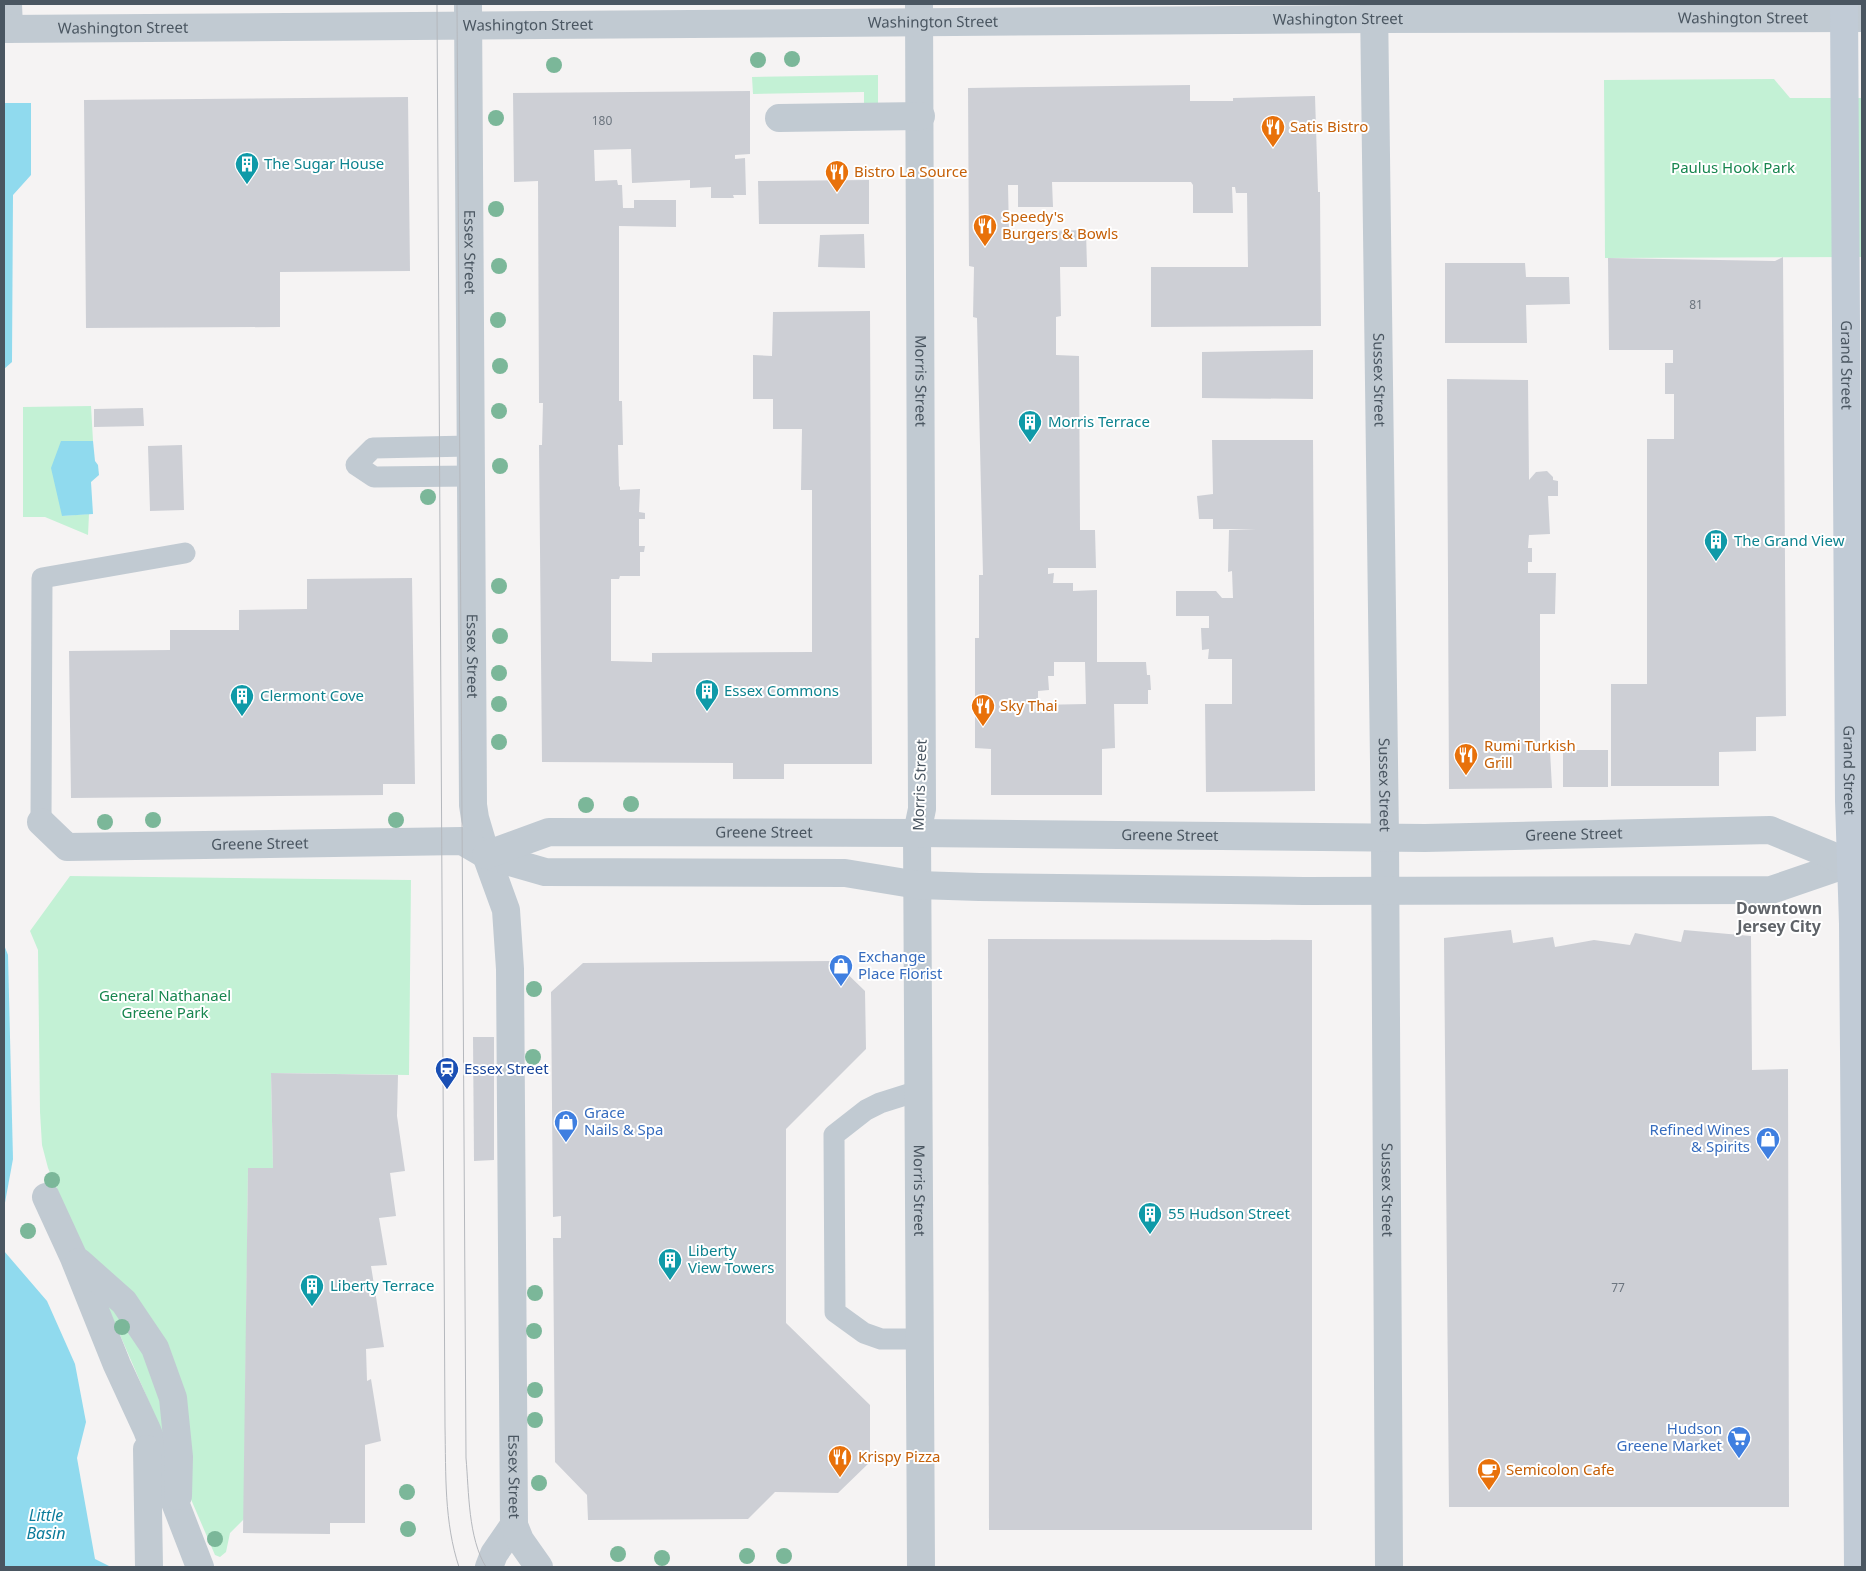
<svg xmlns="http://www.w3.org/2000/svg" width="1866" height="1571" viewBox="0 0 1866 1571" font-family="'Noto Sans',sans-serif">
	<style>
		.green { fill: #c3f1d5 }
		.water { fill: #90daee }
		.building { fill: #cdcfd5; fill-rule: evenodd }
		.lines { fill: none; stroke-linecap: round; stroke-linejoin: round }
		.lane { stroke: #c1cad2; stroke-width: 21 }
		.street { stroke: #c1cad2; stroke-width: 28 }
		.secondary { stroke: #c1cbd6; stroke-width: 28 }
		.tram { stroke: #b5b8bd; stroke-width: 1 }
		.tree { fill: #7bb799 }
		.labels { text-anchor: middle; stroke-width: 4; stroke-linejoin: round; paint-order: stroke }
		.number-label { font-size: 12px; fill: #6b747e }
		.street-label { font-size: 15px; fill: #4a5661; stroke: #fff }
		.food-label { font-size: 15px; fill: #c56008; stroke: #fff; text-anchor: start }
		.culture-label { font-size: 15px; fill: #0d838f; stroke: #fff; text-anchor: start }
		.park-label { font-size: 15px; fill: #17864f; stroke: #fff }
		.shop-label { font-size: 15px; fill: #366cbe; stroke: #fff; text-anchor: start }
		.transit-label { font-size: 15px; fill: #164399; stroke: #fff; text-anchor: start }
		.neighbourhood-label { font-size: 16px; font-weight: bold; fill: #5f6368; stroke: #fff }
		.water-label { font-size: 16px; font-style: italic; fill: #0c7c9b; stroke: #fff }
	</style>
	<rect width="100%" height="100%" fill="#f5f3f3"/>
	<!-- green -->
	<g class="green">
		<path d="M878 75V107H864V92L753 94 752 77Z"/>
		<path d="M1774 79 1790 98H1862V257L1605 258 1604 80Z"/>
		<path d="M91 406 93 441 61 442 62 516 89 514 88 535 45 517H23V407Z"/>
		<path d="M70 876 411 880 409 1075 271 1073 273 1168H248L244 1519 230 1533 226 1552 220 1557 215 1555 48 1168 42 1145 40 1112 38 950 30 931Z"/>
	</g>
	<!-- water -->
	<g class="water">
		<path d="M4 103H31V175L13 195 12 362 4 369Z"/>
		<path d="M61 441H93L95 461 98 465 99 475 91 482 93 514 62 516 51 468Z"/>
		<path d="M4 945 8 955 13 1159 4 1208Z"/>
		<path d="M4 1251 47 1301 75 1364 86 1422 77 1458 95 1559 111 1567H4Z"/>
	</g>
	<!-- building -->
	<g class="building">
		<path d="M1190 85V101H1233V98L1315 96 1318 192H1320L1321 326 1151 327V267H1248L1247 193H1236L1235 187H1232L1233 213H1193V185L1191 182H1052L1053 207H1018V185H1008L1009 232 1086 230 1087 267H1060L1061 316 1056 317V355L1079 356 1080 530H1095L1096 568H1048V574L1054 573 1053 583H1073V591L1097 590V662H1146L1147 675H1150L1151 690H1148V704H1114L1115 748 1102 749V795H991V749L975 748V638H979V575H983L977 318 973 317 974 267 969 266 968 88ZM1054 662H1085L1086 704 1038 705V691L1049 690 1048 676H1054Z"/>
		<path d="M750 91V154L735 155V159L745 158 746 195H733L734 198H711V187L690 188V180L632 183 631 149 594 150 595 181 617 180 618 185H622L623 208H634V200H676V227L619 226V401H622L623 445H618L619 487 620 486V490L640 489 639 512 645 513V519H639V546H645L644 552H640V576H620L619 579H611V661L652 662V653L812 652V490H801L802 429H773V399H753V355L772 356 773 312 870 311 872 764H784V779H733V763L542 762 539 445H542L543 403H539L538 181 514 182 513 93Z"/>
		<path d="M408 97 410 271 280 272V327L86 328 84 100Z"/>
		<path d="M869 180V224H759L758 181Z"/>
		<path d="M864 234 865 268 818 267 820 235Z"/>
		<path d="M1783 257 1786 716 1756 717V751L1719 752V786H1611V684H1647V439H1674V394H1665V363H1673V350H1609L1608 258 1775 261Z"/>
		<path d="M1445 263H1525L1526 277H1569L1570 304 1526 305 1527 343H1445Z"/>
		<path d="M1313 350V399L1202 398V352Z"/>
		<path d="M1447 379 1528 380 1529 480 1536 472 1547 471 1553 477V480L1558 481V496H1548L1550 534 1529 535 1528 548H1532V562H1528V573H1556L1555 614H1540V752L1550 751 1552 788 1449 789Z"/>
		<path d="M143 408 144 426 94 427V409Z"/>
		<path d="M1212 440H1313L1315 791 1206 792 1205 704H1232V659H1208L1209 649 1202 650 1201 628H1209V616H1176V591H1216L1222 598H1233L1232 571 1228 572 1229 530 1256 529H1213V519H1199L1197 496 1213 494Z"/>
		<path d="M182 445 184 510 150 511 148 446Z"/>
		<path d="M412 578 415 784H383V795L71 798 69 651 170 650V630H239V610L307 609V579Z"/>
		<rect x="1563" y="750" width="45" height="37"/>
		<path d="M1511 930 1513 943 1553 937 1555 947 1594 940 1630 945 1635 933 1681 942 1684 930 1751 936 1752 1070 1788 1069 1789 1507H1449L1444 938Z"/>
		<path d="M988 939 1312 940V1530H989Z"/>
		<path d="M834 961 865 991 866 1049 786 1129V1323L870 1405V1462L838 1493 775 1492 748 1519 588 1520 587 1495 555 1462 553 1238H561V1216L553 1217 551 992 583 963Z"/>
		<path d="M473 1037H494V1160L474 1161Z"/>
		<path d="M271 1073 398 1075 397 1116 405 1171 390 1173 396 1216 379 1218 387 1265 371 1266 384 1347 366 1349 367 1381 371 1379 381 1441 365 1445V1523H330V1534L243 1533 248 1168H273Z"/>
	</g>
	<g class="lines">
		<!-- lane -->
		<g class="lane">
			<path d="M470 446 373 448 356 465 374 477 471 476"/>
			<path d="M41 822 42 578 185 553"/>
			<path d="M918 1091 880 1103 866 1110 834 1135 835 1312 864 1333 881 1339H920"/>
		</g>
		<!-- street -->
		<g class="street">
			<path d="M8 4 9 29"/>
			<path id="s1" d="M468 4 473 805 475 818 486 855 506 910 510 969 514 1525 494 1554 489 1567"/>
			<path id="s2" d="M1374 4 1385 838 1389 1567"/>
			<path id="s3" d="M919 5 922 809 917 833 921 1567"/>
			<path id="s4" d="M4 29 1374 19 1862 18"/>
			<path d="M779 118 921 116"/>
			<path id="s5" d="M41 822 67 847 462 841 486 855 545 872 845 873 918 885 979 887 1304 891 1771 890 1850 863"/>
			<path id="s6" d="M486 855 549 832 917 833 1425 838 1770 830 1850 863"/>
			<path d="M46 1197 74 1258 117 1365 147 1430 200 1567"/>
			<path d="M79 1262 124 1302 155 1348 173 1398 179 1457 178 1496"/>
			<path d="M147 1449 149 1567"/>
			<path d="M514 1525 520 1540 539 1567"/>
		</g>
		<!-- secondary -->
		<path class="secondary" id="s7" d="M1844 4 1849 801 1853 924 1858 1567"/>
		<!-- tram -->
		<g class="tram">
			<path d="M437 4 445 1427C446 1474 444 1522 459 1567"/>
			<path d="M457 4 466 1458C469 1492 468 1538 486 1567"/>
		</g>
	</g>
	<!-- trees -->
	<g class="tree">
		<circle cx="792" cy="59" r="8"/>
		<circle cx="758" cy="60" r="8"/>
		<circle cx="554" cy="65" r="8"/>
		<circle cx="496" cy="118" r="8"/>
		<circle cx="496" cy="209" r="8"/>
		<circle cx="499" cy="266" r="8"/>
		<circle cx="498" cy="320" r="8"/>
		<circle cx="500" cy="366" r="8"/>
		<circle cx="499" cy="411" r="8"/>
		<circle cx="500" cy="466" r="8"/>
		<circle cx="428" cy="497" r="8"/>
		<circle cx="499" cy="586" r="8"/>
		<circle cx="500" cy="636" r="8"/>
		<circle cx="499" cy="673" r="8"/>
		<circle cx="499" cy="704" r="8"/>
		<circle cx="499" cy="742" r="8"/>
		<circle cx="631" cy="804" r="8"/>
		<circle cx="586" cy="805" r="8"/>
		<circle cx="153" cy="820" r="8"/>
		<circle cx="396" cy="820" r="8"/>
		<circle cx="105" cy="822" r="8"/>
		<circle cx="534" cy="989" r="8"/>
		<circle cx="533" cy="1057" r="8"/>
		<circle cx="52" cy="1180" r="8"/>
		<circle cx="28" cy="1231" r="8"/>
		<circle cx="535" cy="1293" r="8"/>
		<circle cx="122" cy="1327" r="8"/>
		<circle cx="534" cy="1331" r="8"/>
		<circle cx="535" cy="1390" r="8"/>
		<circle cx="535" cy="1420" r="8"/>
		<circle cx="539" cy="1483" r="8"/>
		<circle cx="407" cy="1492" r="8"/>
		<circle cx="408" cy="1529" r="8"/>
		<circle cx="215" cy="1539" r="8"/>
		<circle cx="618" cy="1554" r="8"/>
		<circle cx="747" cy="1556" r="8"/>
		<circle cx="784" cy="1556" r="8"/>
		<circle cx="662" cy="1558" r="8"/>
	</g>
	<!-- icons -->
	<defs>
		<g id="restaurant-pin" transform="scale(1.25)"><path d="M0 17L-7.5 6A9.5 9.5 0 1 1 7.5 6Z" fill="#e8710a" stroke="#fff"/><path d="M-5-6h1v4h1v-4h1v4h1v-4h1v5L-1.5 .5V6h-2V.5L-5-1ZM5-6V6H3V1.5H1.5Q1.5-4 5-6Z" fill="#fff"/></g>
		<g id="building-pin" transform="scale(1.25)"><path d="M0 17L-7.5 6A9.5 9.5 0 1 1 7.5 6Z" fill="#0f9aa8" stroke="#fff"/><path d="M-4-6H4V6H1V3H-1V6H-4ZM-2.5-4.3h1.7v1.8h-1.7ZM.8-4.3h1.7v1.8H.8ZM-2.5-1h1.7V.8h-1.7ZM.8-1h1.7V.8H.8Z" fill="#fff"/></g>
		<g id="shop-pin" transform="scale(1.25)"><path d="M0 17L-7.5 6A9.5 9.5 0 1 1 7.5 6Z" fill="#3f7fe0" stroke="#fff"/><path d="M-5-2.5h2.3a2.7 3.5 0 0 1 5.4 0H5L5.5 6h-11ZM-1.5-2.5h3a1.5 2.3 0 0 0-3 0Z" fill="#fff"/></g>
		<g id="station-pin" transform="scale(1.25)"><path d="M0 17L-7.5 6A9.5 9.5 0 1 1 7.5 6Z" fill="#1a4fb4" stroke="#fff"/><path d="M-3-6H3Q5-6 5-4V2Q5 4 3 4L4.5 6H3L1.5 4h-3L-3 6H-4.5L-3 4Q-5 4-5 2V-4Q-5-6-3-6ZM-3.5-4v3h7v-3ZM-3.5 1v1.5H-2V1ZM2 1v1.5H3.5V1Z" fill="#fff"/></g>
		<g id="supermarket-pin" transform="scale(1.25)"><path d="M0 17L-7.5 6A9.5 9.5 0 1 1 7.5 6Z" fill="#3f7fe0" stroke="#fff"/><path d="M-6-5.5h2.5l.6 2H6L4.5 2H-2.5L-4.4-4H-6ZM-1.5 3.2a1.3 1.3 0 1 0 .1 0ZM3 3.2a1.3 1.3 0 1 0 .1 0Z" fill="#fff"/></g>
		<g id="cafe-pin" transform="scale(1.25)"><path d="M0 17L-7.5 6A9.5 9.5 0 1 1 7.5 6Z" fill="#e8710a" stroke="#fff"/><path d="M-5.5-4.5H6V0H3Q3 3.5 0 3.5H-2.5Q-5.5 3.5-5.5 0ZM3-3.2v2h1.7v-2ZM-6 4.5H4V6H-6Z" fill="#fff"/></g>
	</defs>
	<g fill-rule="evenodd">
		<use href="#restaurant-pin" x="1273" y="127"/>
		<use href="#building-pin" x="247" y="164"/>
		<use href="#restaurant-pin" x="837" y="172"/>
		<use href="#restaurant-pin" x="985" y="226"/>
		<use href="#building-pin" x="1030" y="422"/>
		<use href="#building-pin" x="1716" y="541"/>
		<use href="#building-pin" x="707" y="691"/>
		<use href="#building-pin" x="242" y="696"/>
		<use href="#restaurant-pin" x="983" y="706"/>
		<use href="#restaurant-pin" x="1466" y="755"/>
		<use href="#shop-pin" x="841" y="966"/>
		<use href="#station-pin" x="447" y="1069"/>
		<use href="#shop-pin" x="566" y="1122"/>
		<use href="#shop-pin" x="1768" y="1139"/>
		<use href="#building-pin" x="1150" y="1214"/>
		<use href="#building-pin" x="670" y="1260"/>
		<use href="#building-pin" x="312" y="1286"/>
		<use href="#supermarket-pin" x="1739" y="1438"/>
		<use href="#restaurant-pin" x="840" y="1457"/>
		<use href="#cafe-pin" x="1489" y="1470"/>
	</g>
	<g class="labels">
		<!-- number labels -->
		<g class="number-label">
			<text x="602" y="125">180</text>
			<text x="1696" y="309">81</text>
			<text x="1618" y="1292">77</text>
		</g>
		<!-- street labels -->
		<g class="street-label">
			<text dy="5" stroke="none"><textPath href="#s4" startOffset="1739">Washington Street</textPath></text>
			<text dy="5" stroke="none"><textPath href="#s4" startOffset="1334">Washington Street</textPath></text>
			<text dy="5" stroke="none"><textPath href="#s4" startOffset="929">Washington Street</textPath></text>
			<text dy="5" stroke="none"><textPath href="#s4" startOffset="524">Washington Street</textPath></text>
			<text dy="5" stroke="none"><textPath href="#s4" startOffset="119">Washington Street</textPath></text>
			<text dy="5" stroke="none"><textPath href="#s1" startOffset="248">Essex Street</textPath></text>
			<text dy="5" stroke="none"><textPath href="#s7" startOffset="361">Grand Street</textPath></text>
			<text dy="5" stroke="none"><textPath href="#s3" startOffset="376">Morris Street</textPath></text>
			<text dy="5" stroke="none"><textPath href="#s2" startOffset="376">Sussex Street</textPath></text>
			<text dy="5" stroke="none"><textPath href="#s1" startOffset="652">Essex Street</textPath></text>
			<text dy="5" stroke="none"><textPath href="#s7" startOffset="766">Grand Street</textPath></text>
			<text transform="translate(920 785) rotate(-88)" y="5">Morris Street</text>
			<text dy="5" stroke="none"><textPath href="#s2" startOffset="781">Sussex Street</textPath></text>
			<text dy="5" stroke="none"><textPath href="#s6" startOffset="282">Greene Street</textPath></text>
			<text dy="5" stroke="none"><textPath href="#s6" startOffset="1092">Greene Street</textPath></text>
			<text dy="5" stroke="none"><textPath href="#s6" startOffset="688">Greene Street</textPath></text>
			<text dy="5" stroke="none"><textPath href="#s5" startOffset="229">Greene Street</textPath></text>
			<text dy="5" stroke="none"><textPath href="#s3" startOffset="1186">Morris Street</textPath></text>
			<text dy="5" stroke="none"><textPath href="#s2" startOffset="1186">Sussex Street</textPath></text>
			<text dy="5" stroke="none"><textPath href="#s1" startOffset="1478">Essex Street</textPath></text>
		</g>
		<!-- food labels -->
		<g class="food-label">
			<text x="1290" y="132">Satis Bistro</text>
			<text x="854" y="177">Bistro La Source</text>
			<text x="1002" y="222">Speedy's<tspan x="1002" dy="17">Burgers &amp; Bowls</tspan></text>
			<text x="1000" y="711">Sky Thai</text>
			<text x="1484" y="751">Rumi Turkish<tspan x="1484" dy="17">Grill</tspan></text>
			<text x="858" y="1462">Krispy Pizza</text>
			<text x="1506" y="1475">Semicolon Cafe</text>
		</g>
		<!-- culture labels -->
		<g class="culture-label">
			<text x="264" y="169">The Sugar House</text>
			<text x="1048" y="427">Morris Terrace</text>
			<text x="1734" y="546">The Grand View</text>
			<text x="724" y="696">Essex Commons</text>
			<text x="260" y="701">Clermont Cove</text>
			<text x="1168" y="1219">55 Hudson Street</text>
			<text x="688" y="1256">Liberty<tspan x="688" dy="17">View Towers</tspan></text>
			<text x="330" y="1291">Liberty Terrace</text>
		</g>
		<!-- park labels -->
		<g class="park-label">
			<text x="1733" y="173">Paulus Hook Park</text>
			<text x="165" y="1001">General Nathanael<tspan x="165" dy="17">Greene Park</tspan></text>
		</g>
		<!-- shop labels -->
		<g class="shop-label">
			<text x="858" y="962">Exchange<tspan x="858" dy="17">Place Florist</tspan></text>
			<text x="584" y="1118">Grace<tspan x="584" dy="17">Nails &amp; Spa</tspan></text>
			<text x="1750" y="1135" text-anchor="end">Refined Wines<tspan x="1750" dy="17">&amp; Spirits</tspan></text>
			<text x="1722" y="1434" text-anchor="end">Hudson<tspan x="1722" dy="17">Greene Market</tspan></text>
		</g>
		<!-- transit labels -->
		<g class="transit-label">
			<text x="464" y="1074">Essex Street</text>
		</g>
		<!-- neighbourhood labels -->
		<g class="neighbourhood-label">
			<text x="1779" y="914">Downtown<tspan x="1779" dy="18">Jersey City</tspan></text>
		</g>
		<!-- water labels -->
		<g class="water-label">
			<text x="46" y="1521">Little<tspan x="46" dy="18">Basin</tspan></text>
		</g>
	</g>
	<!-- border -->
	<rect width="1866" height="1571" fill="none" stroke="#4a5661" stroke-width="10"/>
</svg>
